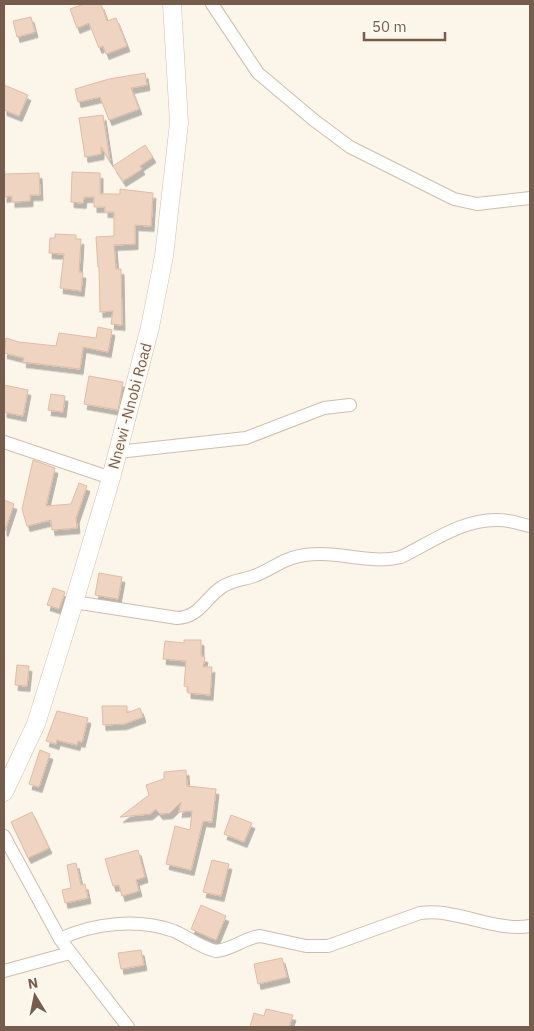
<svg xmlns="http://www.w3.org/2000/svg" width="534" height="1031" viewBox="0 0 534 1031" font-family="'IBM Plex Sans',sans-serif">
	<style>
		.building { fill: #f0d4c2; stroke: #e2bba3; filter: url(#shadow) }
		.lines { fill: none; stroke-linecap: round; stroke-linejoin: round }
		.street-casing { stroke: #cebdaf; stroke-width: 14 }
		.secondary-casing { stroke: #d3bfaf; stroke-width: 19 }
		.street { stroke: #fff; stroke-width: 12 }
		.secondary { stroke: #fff; stroke-width: 18 }
		.labels { text-anchor: middle; stroke-width: 4; stroke-linejoin: round; paint-order: stroke }
		.street-label { font-size: 15px; fill: #765c4d; stroke: #fef9f0 }
	</style>
	<defs>
		<filter id="shadow"><feDropShadow dx="3" dy="5.5" stdDeviation="0" flood-color="#0004"/></filter>
	</defs>
	<rect width="100%" height="100%" fill="#fcf5e9"/>
	<!-- building -->
	<g class="building">
		<path d="M84 4H101L107 21 116 18 127 46 106 54 103 46 99 48 89 23 77 28 70 9Z"/>
		<path d="M31 17 35 32 17 37 13 21Z"/>
		<path d="M145 73 147 85 131 88 139 109 109 120 100 97 78 102 75 89 109 79Z"/>
		<path d="M4 85 28 95 19 116 4 110Z"/>
		<path d="M103 115 110 161 101 147V154L85 157 79 118Z"/>
		<path d="M145 145 153 157 140 166 142 169 123 181 113 166Z"/>
		<path d="M72 172 100 173V194H120V189L153 193 151 226 135 225V244L114 245 116 269H121L122 325 111 324 113 311 100 312 99 267H98L96 237 114 236V212H105V207H94V197H84L83 203 71 202Z"/>
		<path d="M39 173 40 195H30V201L12 202V196L4 197V174Z"/>
		<path d="M55 234 76 235V239H81L79 272 83 273 81 291 60 288 64 254 49 253 50 238H55Z"/>
		<path d="M98 327 112 330 108 352 83 347 80 369 23 362 24 358 4 353 6 338 19 342 56 346 59 333 96 338Z"/>
		<path d="M89 376 123 382 118 410 84 404Z"/>
		<path d="M4 385 28 390 23 416 4 412Z"/>
		<path d="M51 394 65 396 63 412 48 410Z"/>
		<path d="M33 460 55 468 46 506 71 504 79 483 87 486 76 518 77 528 52 530 51 520 27 526 22 509Z"/>
		<path d="M4 500 14 504 5 531 4 530Z"/>
		<path d="M99 573 122 577 118 599 95 595Z"/>
		<path d="M53 588 65 592 59 609 47 605Z"/>
		<path d="M184 640H201V656L205 657 203 667H212L210 695 188 693V687L184 686 186 661 163 659 165 641 184 643Z"/>
		<path d="M17 665 29 666 27 686 15 685Z"/>
		<path d="M102 706H127V713L140 708 143 717 124 724 103 725Z"/>
		<path d="M57 711 88 718 82 742 78 741 77 745 57 740 56 744 46 741Z"/>
		<path d="M40 750 50 754 39 787 29 784Z"/>
		<path d="M186 770 187 786 216 789 212 822 203 821 191 870 166 864 175 826 190 830 192 811 179 812 181 802 170 813 160 814 156 809 150 814 120 817 149 795 146 785 164 779V772Z"/>
		<path d="M32 812 49 848 28 858 11 822Z"/>
		<path d="M231 815 252 823 244 842 224 834Z"/>
		<path d="M138 850 145 877 136 880 139 891 122 896 119 885 113 886 105 859Z"/>
		<path d="M212 860 229 864 221 896 203 892Z"/>
		<path d="M76 863 81 885 85 884 88 898 65 903 62 890 71 888 67 865Z"/>
		<path d="M201 905 226 916 216 940 191 929Z"/>
		<path d="M141 950 144 965 121 969 118 953Z"/>
		<path d="M282 958 287 977 258 984 254 964Z"/>
		<path d="M266 1009 293 1015 289 1027H250L254 1013 264 1016Z"/>
	</g>
	<g class="lines">
		<!-- street casing -->
		<g class="street-casing">
			<g id="street">
				<path d="M212 4 258 73 315 121 350 147 454 199 477 204 530 198"/>
				<path d="M4 442 111 478"/>
				<path d="M118 452 246 438 324 408 350 405"/>
				<path d="M74 602 177 618C200 617 205 598 222 587 232 580 243 580 254 576 268 571 279 562 292 558 330 546 366 566 401 557 432 542 464 518 499 520 510 520 520 524 530 526"/>
				<path d="M4 836 60 939 128 1027"/>
				<path d="M60 939C93 923 138 918 174 931 188 937 201 948 216 951 232 950 244 938 260 936L306 946H328L420 913C458 908 493 932 530 926"/>
				<path d="M4 971 70 953"/>
			</g>
		</g>
		<!-- secondary casing -->
		<g class="secondary-casing">
			<path id="secondary" d="M4 792 36 724 74 602 111 478 150 327 164 256 179 123 172 4"/>
		</g>
		<!-- street -->
		<use href="#street" class="street"/>
		<!-- secondary -->
		<use href="#secondary" class="secondary"/>
	</g>
	<g class="labels">
		<!-- street labels -->
		<g class="street-label">
			<text transform="translate(130 406) rotate(-75)" y="5">Nnewi -Nnobi Road</text>
		</g>
	</g>
	<!-- border -->
	<rect width="534" height="1031" fill="none" stroke="#765c4d" stroke-width="10"/>
	<!-- north arrow -->
	<g transform="translate(35 996) rotate(350)" stroke="#fef9f0" stroke-width="4" paint-order="stroke">
	<path d="M0-4L9 19L0 12L-9 19Z" fill="#765c4d"/>
	<text y="-8" font-size="14" font-weight="bold" text-anchor="middle" fill="#765c4d">N</text>
	</g>
	<!-- scale -->
	<path d="M364 32v8h81v-8" fill="none" stroke="#765c4d" stroke-width="2.5"/>
	<text x="372" y="32" font-size="15" fill="#765c4d" stroke="#fef9f0" stroke-width="4" paint-order="stroke">50 m</text>
</svg>
